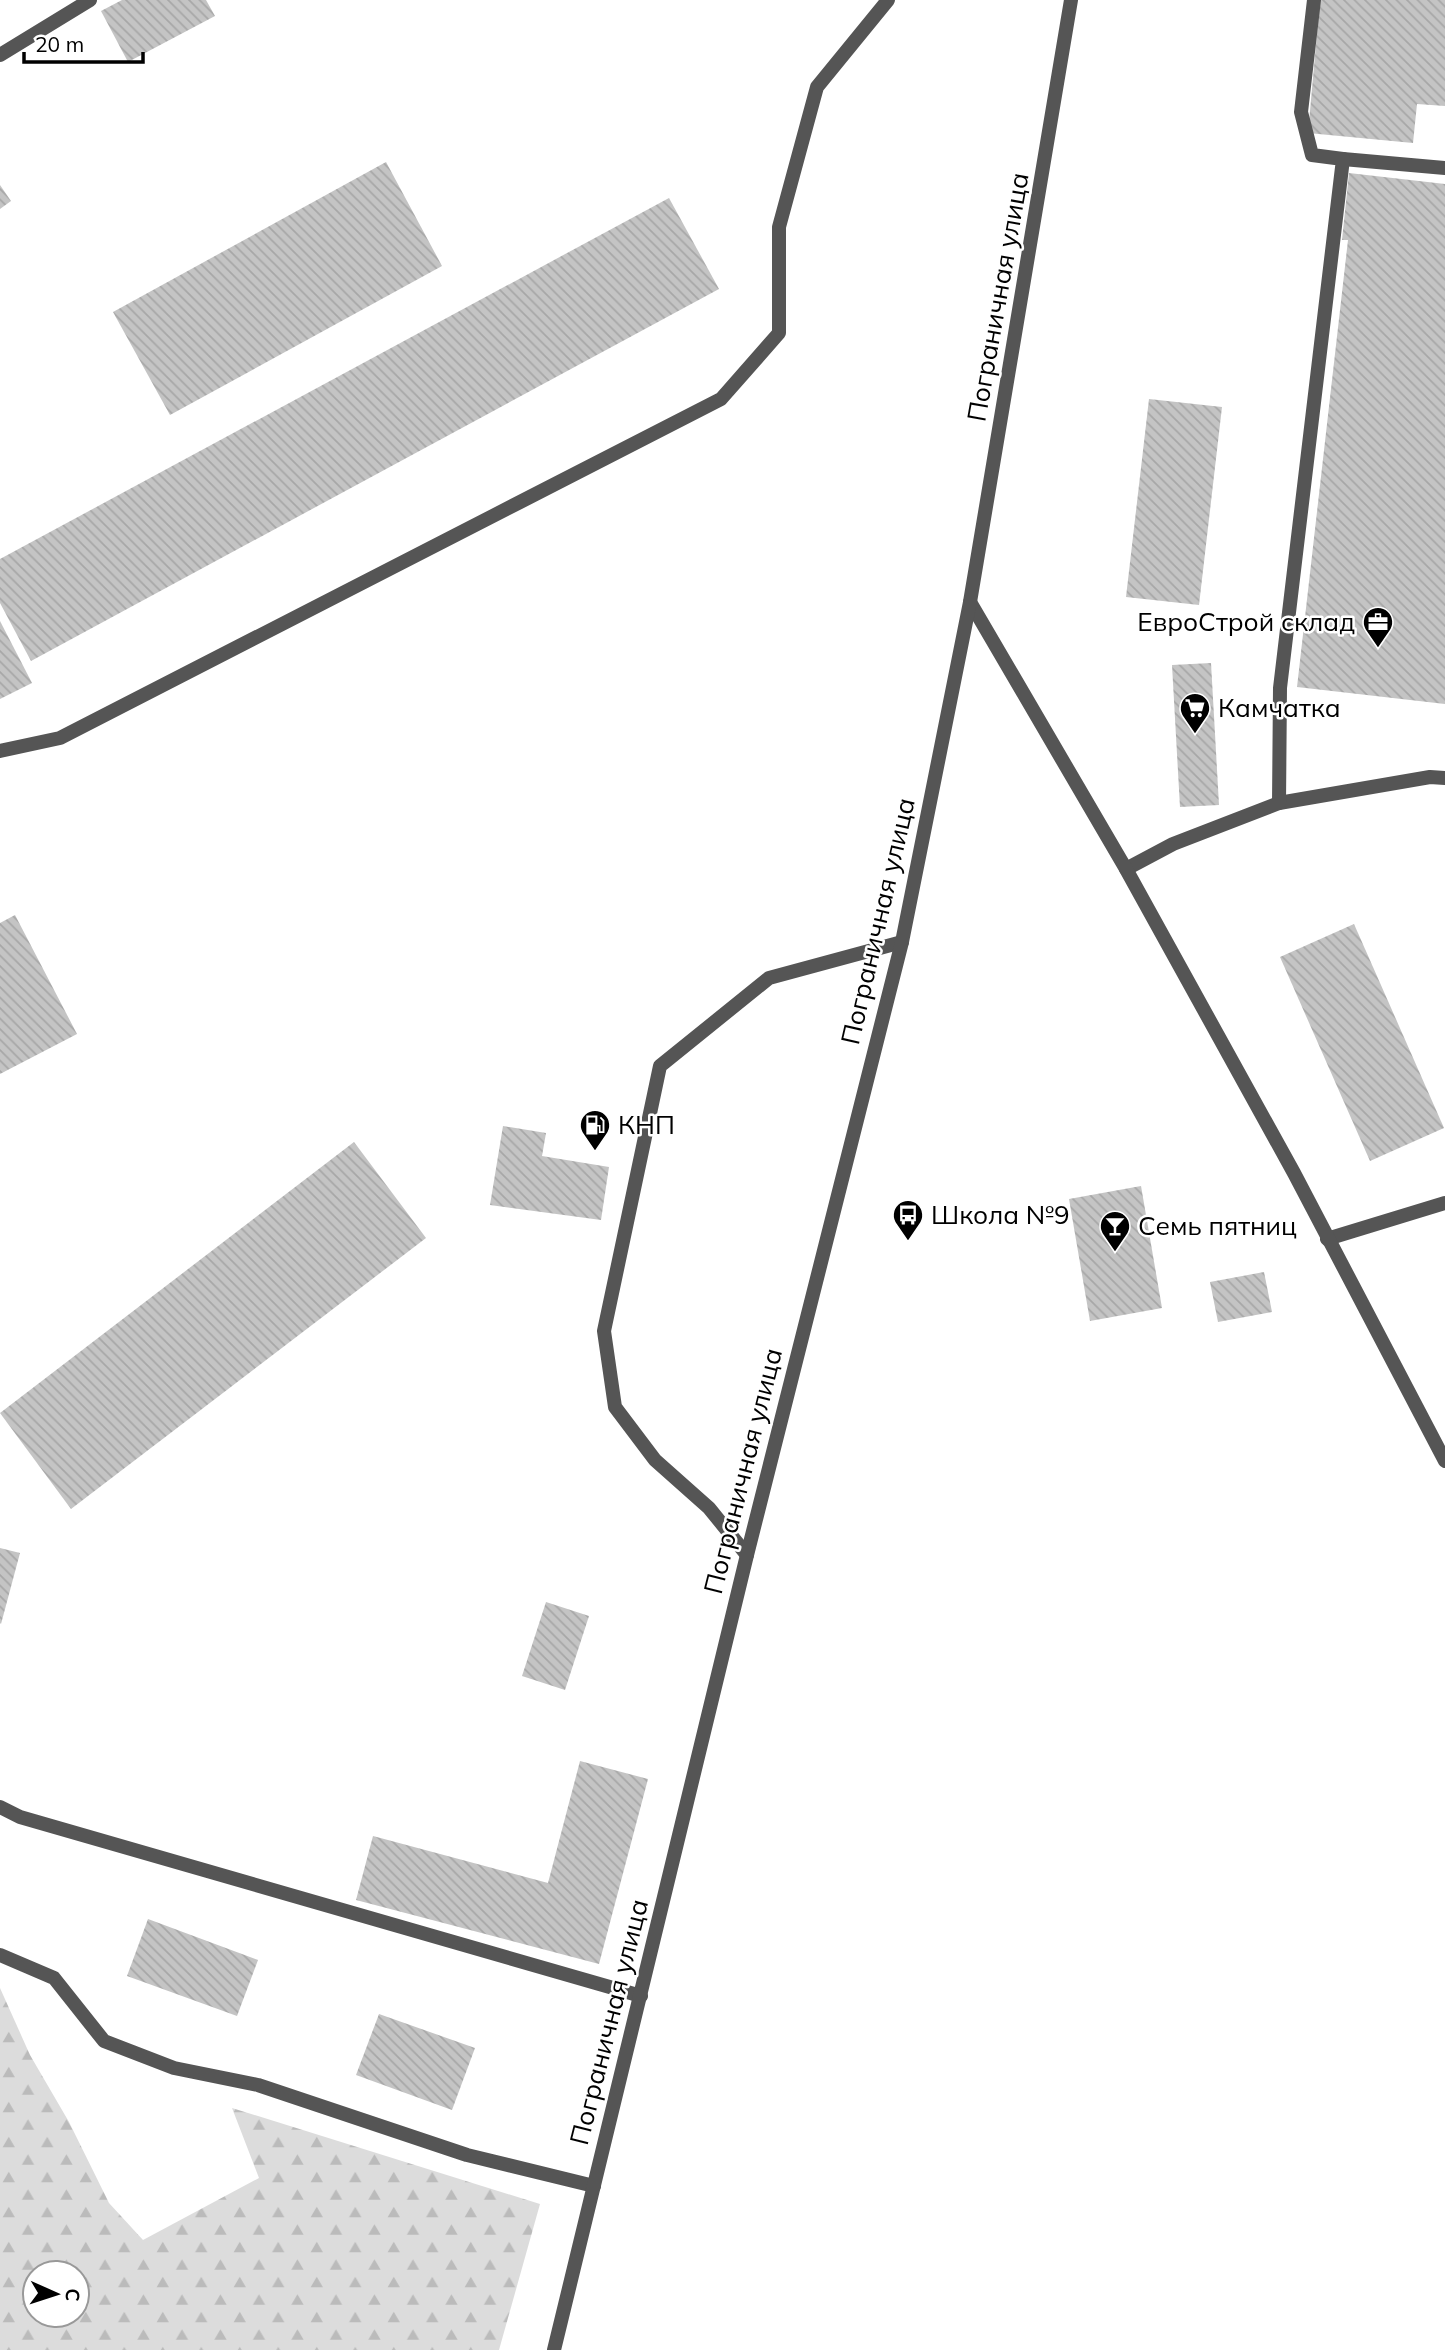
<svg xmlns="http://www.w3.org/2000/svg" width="1445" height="2350" viewBox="0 0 1445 2350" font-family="Mulish,sans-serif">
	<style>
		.forest { fill: url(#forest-firs); fill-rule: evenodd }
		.building { fill: url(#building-back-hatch) }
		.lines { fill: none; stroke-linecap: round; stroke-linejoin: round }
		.service { stroke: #555; stroke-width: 14 }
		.minor { stroke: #555; stroke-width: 14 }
		.tertiary { stroke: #555; stroke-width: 14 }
		.labels { text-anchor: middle; stroke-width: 5; stroke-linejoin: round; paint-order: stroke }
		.street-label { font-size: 26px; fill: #000; stroke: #fff }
		.poi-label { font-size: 26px; fill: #000; stroke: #fff; text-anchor: start }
	</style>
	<defs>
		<pattern id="forest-firs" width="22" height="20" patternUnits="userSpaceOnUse" patternTransform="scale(1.75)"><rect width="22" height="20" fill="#dcdcdc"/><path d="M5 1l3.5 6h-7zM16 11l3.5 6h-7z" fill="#bbb"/></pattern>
		<pattern id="building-back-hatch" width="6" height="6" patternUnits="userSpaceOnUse" patternTransform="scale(1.75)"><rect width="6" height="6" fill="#c4c4c4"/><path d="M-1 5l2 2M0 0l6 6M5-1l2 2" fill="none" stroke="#a7a7a7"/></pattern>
	</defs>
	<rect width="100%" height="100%" fill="#fff"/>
	<!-- forest -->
	<path class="forest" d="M0 1988 30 2055 69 2122 109 2203 143 2240 259 2178 232 2108 540 2204 499 2350H0ZM35 2273H77V2315H35Z"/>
	<!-- building -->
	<g class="building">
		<path d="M122 0H206L215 16 128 62 101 11Z"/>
		<path d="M1320 0H1445V106L1417 104 1413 143 1308 133Z"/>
		<path d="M386 162 442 266 170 415 113 312Z"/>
		<path d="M1349 173 1445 184V704L1297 687 1348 240H1342Z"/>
		<path d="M0 185 11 201 0 209Z"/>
		<path d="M669 198 719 289 31 661 0 603V559Z"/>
		<path d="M1149 399 1222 407 1199 605 1126 597Z"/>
		<path d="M0 621 32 683 0 699Z"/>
		<path d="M1211 663 1219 805 1180 807 1172 665Z"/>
		<path d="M15 915 77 1034 0 1074V923Z"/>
		<path d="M1354 924 1444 1128 1370 1161 1280 957Z"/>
		<path d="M503 1126 546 1133 542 1156 609 1167 601 1220 490 1205Z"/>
		<path d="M354 1142 426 1238 71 1509 0 1413Z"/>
		<path d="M1141 1186 1162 1308 1090 1321 1069 1199Z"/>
		<path d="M1264 1272 1272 1312 1218 1322 1210 1282Z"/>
		<path d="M0 1548 20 1553 1 1624 0 1623Z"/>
		<path d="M546 1602 589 1616 565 1690 522 1676Z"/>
		<path d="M580 1761 648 1779 599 1964 356 1900 373 1836 548 1883Z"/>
		<path d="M148 1919 258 1960 237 2016 127 1976Z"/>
		<path d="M379 2014 475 2048 452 2110 356 2075Z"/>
	</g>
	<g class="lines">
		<!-- service -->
		<g class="service">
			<path d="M0 55 90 0"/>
			<path d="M1343 159 1445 168"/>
			<path d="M0 751 60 738 721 399 779 333V227L817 87 888 0"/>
			<path d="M1279 803 1430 777 1445 778"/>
			<path d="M1126 869 1173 844 1279 803 1280 688 1343 159 1312 155 1301 112 1314 0"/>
			<path d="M1327 1239 1445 1203"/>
			<path d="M747 1555 709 1508 655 1460 615 1407 604 1331 660 1066 769 978 902 942"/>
		</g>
		<!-- minor -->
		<g class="minor">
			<path d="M970 602 1126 869 1294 1173 1445 1461"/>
			<path d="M0 1807 20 1817 641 1996"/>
			<path d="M0 1955 54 1978 104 2041 174 2068 258 2085 467 2155 594 2186"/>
		</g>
		<!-- tertiary -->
		<path class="tertiary" d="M554 2350 747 1555 902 942 970 602 1071 0"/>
	</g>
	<!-- icons -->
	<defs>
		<g id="office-pin" transform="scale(1.575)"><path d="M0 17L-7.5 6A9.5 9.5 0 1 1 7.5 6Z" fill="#000" stroke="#fff"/><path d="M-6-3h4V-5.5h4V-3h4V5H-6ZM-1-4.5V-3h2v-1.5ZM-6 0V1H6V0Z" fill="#fff"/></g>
		<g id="supermarket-pin" transform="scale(1.575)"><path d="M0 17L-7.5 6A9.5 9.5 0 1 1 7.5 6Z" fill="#000" stroke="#fff"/><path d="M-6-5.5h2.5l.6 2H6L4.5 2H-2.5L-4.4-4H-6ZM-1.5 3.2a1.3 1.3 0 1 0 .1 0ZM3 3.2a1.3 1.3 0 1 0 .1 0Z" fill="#fff"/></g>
		<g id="fuel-pin" transform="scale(1.575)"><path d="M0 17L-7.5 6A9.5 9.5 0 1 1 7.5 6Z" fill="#000" stroke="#fff"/><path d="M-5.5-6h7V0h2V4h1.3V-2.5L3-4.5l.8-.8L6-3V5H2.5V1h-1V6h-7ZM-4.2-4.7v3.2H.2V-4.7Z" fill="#fff"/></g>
		<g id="bus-pin" transform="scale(1.575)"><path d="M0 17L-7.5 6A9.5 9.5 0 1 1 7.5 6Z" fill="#000" stroke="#fff"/><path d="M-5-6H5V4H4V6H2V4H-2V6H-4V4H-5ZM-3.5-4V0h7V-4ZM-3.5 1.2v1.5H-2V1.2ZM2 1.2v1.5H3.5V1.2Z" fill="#fff"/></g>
		<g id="bar-pin" transform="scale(1.575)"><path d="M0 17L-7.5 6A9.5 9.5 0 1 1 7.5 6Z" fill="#000" stroke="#fff"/><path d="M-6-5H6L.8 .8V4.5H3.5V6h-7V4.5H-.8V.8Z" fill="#fff"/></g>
	</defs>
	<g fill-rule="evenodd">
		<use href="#office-pin" x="1378" y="622"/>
		<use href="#supermarket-pin" x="1195" y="708"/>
		<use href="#fuel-pin" x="595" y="1125"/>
		<use href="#bus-pin" x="908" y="1215"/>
		<use href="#bar-pin" x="1115" y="1226"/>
	</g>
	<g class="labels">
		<!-- street labels -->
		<g class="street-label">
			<text transform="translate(998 297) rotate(-80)" y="9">Пограничная улица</text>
			<text transform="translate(878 921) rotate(-77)" y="9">Пограничная улица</text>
			<text transform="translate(743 1471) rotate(-76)" y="9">Пограничная улица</text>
			<text transform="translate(609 2022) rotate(-76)" y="9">Пограничная улица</text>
		</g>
		<!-- poi labels -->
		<g class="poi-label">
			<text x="1355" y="631" text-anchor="end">ЕвроСтрой склад</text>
			<text x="1218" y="717">Камчатка</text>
			<text x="618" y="1134">КНП</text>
			<text x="931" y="1224">Школа №9</text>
			<text x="1138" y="1235">Семь пятниц</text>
		</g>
	</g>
	<!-- north arrow -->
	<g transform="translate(56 2294) rotate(93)"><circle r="33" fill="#ffffff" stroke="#999999" stroke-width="2"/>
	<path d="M0-5L12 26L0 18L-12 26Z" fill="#000000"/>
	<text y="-10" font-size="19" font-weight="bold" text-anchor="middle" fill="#000000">С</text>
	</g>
	<!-- scale -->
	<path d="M24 52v10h119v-10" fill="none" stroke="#000000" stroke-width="3.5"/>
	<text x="35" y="52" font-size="21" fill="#000000" stroke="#ffffff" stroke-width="5" paint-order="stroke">20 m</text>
</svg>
